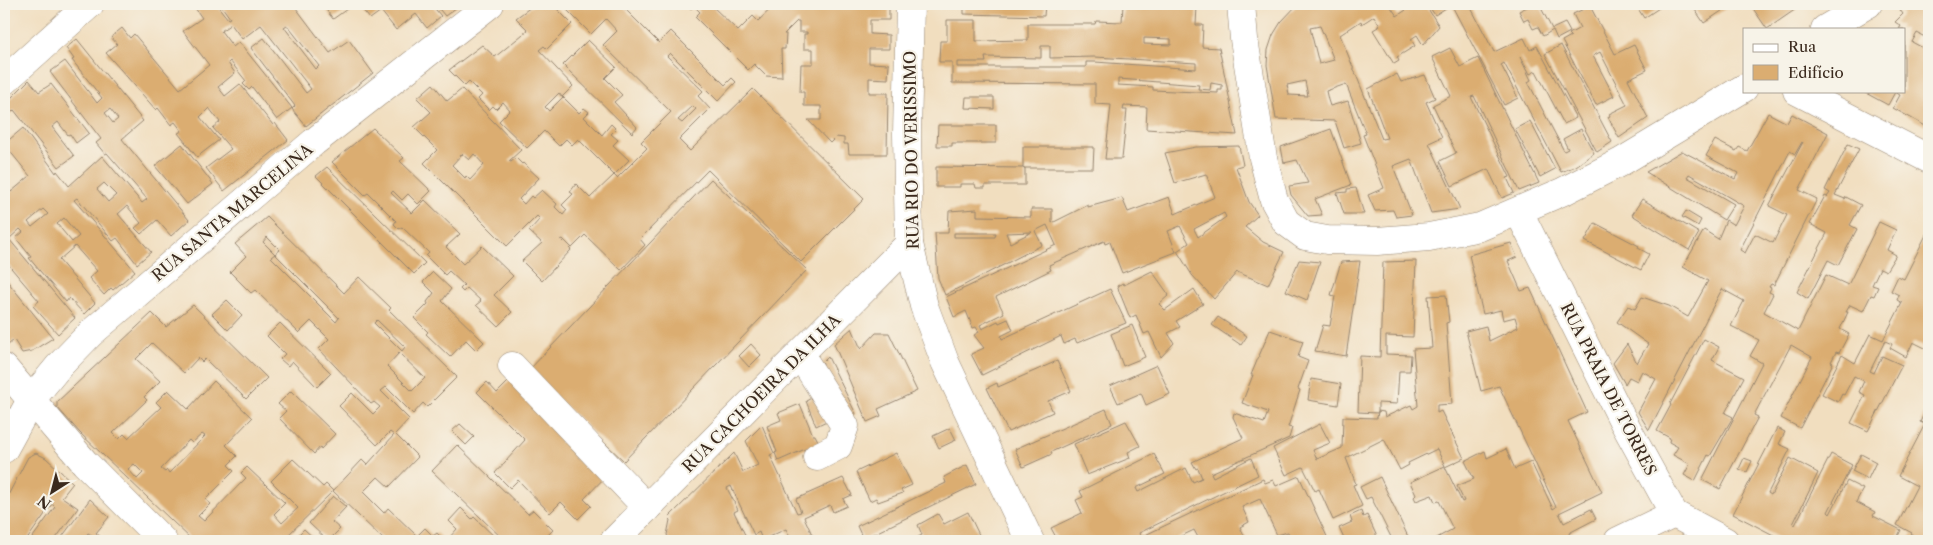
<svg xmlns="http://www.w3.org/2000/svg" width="1933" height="545" viewBox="0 0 1933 545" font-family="'Libre Caslon Text',serif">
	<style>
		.building { fill: #dbad71; fill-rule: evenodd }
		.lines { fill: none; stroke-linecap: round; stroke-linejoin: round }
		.minor-casing { stroke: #96846e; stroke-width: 29 }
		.minor { stroke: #fff; stroke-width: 28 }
		.labels { text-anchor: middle; stroke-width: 4.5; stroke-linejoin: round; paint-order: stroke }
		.street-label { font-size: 16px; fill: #3b2a1e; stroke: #f7f3e8 }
	</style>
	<rect width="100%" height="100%" fill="#f7f3e8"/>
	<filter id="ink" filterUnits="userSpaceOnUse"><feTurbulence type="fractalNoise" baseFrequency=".02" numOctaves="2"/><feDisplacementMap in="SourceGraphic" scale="10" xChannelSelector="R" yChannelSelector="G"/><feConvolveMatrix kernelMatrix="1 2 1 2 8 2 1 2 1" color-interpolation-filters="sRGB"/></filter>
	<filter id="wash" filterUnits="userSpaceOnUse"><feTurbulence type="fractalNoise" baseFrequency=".0096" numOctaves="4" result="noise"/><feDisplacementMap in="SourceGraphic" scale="20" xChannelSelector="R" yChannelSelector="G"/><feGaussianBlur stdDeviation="1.12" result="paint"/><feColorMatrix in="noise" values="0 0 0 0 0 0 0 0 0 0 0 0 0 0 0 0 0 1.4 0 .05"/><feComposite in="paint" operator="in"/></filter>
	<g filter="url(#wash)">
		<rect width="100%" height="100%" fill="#f1debf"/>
		<g id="blocks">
			<!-- building -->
			<g class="building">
				<path d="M198 4H216L228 19 230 18 220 4H293L330 53 349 40 373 73 306 126 292 109 295 106 251 48 264 38 306 93 311 89 261 25 242 39 231 24 221 31 233 47 239 42 292 108 277 120 252 87 249 90 243 84 246 81 230 61 228 63 235 73 218 87 225 96 240 84 273 125 275 123 288 140 224 191 206 168 231 149 213 128 220 122 209 108 200 117 219 140 197 157 178 133 182 131 175 122 171 125 158 108 156 110 106 53 117 44 111 37 122 28 130 38 134 34 180 89 209 65 183 31 202 18 195 8 199 5ZM287 25 319 66 316 69 284 27Z"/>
				<path d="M322 4H354L333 19Z"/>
				<path d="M358 4H431L441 16 427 28 416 14 396 30 381 11 370 19Z"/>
				<path d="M435 4H461L445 16Z"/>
				<path d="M535 4H552L572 24 547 49 544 46 539 50 573 86 562 97 559 93 545 107 549 111 563 97 579 113 584 108 589 112 584 117 602 135 611 124 616 129 611 134 618 140 613 145 629 160 614 175 617 178 647 148 641 142 671 112 603 45 617 31 606 19 591 34 561 4H620L659 43 671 31 725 85 732 78 736 82 718 101 670 53 667 56 703 91 698 96 710 109 679 140 690 151 753 89 864 199 801 262 708 170 640 239 645 245 621 270 585 235 572 248 563 239 561 240 571 250 542 281 522 261 542 243 529 231 540 219 537 216 507 246 424 163 437 150 414 127 431 112 417 98 433 84 447 101 462 89 521 150 509 161 511 162 516 158 522 164 523 163 539 178 519 199 524 204 531 196 533 198 542 190 557 204 555 207 563 215 567 210 562 205 573 194 570 192 576 184 590 198 614 175 578 139 572 145 566 139 559 146 544 131 527 148 499 121 510 110 503 102 496 109 493 106 489 110 478 99 482 95 469 82 465 86 449 70 482 45 495 57 528 30 516 18ZM693 106 696 109 682 123 678 120ZM462 154 469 160 474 154 484 165 470 180 466 176 465 178 452 165Z"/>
				<path d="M686 4H710L738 31 753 16 758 21 776 4H802L808 10 814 4H889V20H870V34L889 35V49H869V63L889 64 888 79 869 78V93H888L887 154H849L848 144H844V138L836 137 830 143 808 120H821V106H804V92H800L801 64H813V49H804V34H807V32H799V21H797L784 34H786L785 49H781L782 77 766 76 754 64 748 70 695 17 700 12 694 6 691 9Z"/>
				<path d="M964 4H1045L1044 16 964 14Z"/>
				<path d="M1123 4 1197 6 1196 25H1203L1202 47 1219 48 1237 135 1146 129 1147 107 1124 106 1123 110H1127L1122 159H1105L1111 105 1095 104V84L952 83V62H939L940 41H947V20H976V41L1028 40V24H1095L1096 21 1122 22ZM1144 38 1171 39V45L1144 44ZM1041 46H1050V58L1095 57 1196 63V69L1095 62H1086V67H957V62H986L985 57 1041 58ZM1118 79 1199 85 1198 89 1210 90 1211 83 1222 85V90H1218V93L1153 90V87L1118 85Z"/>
				<path d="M1298 4H1389L1397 16 1406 10 1402 4H1425L1439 26 1423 45 1417 35 1411 39 1415 46 1397 57 1399 61 1394 64 1373 30 1380 26 1374 16 1362 24 1361 21 1340 35 1382 139 1387 138 1368 89 1397 74 1401 82 1425 75 1435 98 1426 102 1442 137 1429 143 1460 209 1431 213 1411 159 1393 166 1412 215 1396 217 1393 210 1375 211 1368 195 1384 188 1363 135 1366 134 1346 84 1326 91 1328 100 1330 106 1348 101 1361 143 1344 148 1335 121 1276 119 1267 65 1268 50 1273 35 1281 22ZM1320 26 1334 60 1319 64 1310 28ZM1305 81 1308 96 1289 95 1287 85Z"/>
				<path d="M1427 4H1447L1449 6 1435 15Z"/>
				<path d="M1451 4H1469L1494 52 1524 38 1530 50 1537 46 1576 118 1564 124 1536 71 1530 74 1521 57H1520L1531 80 1528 82 1564 151 1568 149 1563 139 1581 129 1594 153 1576 166 1561 172 1504 63 1501 65 1518 98 1504 105Z"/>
				<path d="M1533 4H1539L1552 29 1565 23 1570 32 1557 39 1553 30 1543 36 1538 27 1533 29 1528 19 1524 21 1519 11Z"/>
				<path d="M1635 4H1665L1644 18Z"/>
				<path d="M1691 4H1732L1704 23Z"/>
				<path d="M1750 4H1792L1796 9 1767 29Z"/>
				<path d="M1914 4H1925L1924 7 1929 10V29L1925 37 1917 33 1912 42 1925 49 1929 41V128L1893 108 1900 95 1895 92 1888 105 1862 91H1904V29H1899L1901 26 1895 22 1903 14 1900 10Z"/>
				<path d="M1590 6 1615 54 1634 45 1647 70 1628 79 1648 118 1619 138 1608 117 1610 116 1609 114 1627 105 1600 52 1593 56 1614 96 1596 105 1562 41 1571 36 1569 34 1580 28 1573 14Z"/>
				<path d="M77 39 143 121 122 139 189 220 171 236 157 220 141 234 135 228 141 223 127 206 118 214 151 252 137 264 117 238 113 241 77 198 74 200 135 271 113 290 111 288 104 295 89 278 97 271 75 246 59 260 95 303 84 314 69 298 66 302 29 258 31 257 16 238 23 232 20 229 9 239 75 318 58 334 33 306 39 301 6 262 4 265V223L5 225 9 222 4 215V184L11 192 30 176 4 144 23 128 56 173 57 171 69 186 102 156 142 203 147 199 107 153 105 154 96 143 101 139 50 72 65 61 97 103 102 98 72 60 74 59 66 48ZM110 109 118 119 113 123 105 113ZM104 183 116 195 108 202 97 189ZM43 209 48 214 32 227 28 222ZM64 218 79 236 72 242 57 224Z"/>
				<path d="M588 40 616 67 605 78 622 95 614 102 637 127 632 133 563 65Z"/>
				<path d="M1561 45 1612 142 1597 152 1545 54Z"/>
				<path d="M1450 48 1460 67 1478 58 1539 183 1519 191 1474 96 1471 97 1510 177 1507 178 1514 193 1502 198 1488 169 1452 186 1440 161 1456 153 1433 105 1451 96 1432 57Z"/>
				<path d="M29 80 39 92 51 84 89 133 76 143 70 134 68 135 58 122 52 127 74 156 59 167 14 110 11 113 4 105Z"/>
				<path d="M966 97H994V109L965 108Z"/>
				<path d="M1768 113 1787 123 1792 114 1828 133 1799 190 1817 199 1774 285 1771 284 1769 287 1771 288 1769 292 1773 294 1764 312 1798 331 1826 275 1848 285 1879 222 1896 230 1887 250 1896 255 1886 271 1880 268 1872 285 1878 287 1874 296 1871 295 1863 311 1850 305 1846 312H1848L1840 329 1849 334 1839 353 1836 352 1831 362 1833 363 1800 428 1781 418 1812 357 1791 345 1754 415 1758 417 1720 489 1702 480 1762 363 1750 356 1759 340 1731 326 1744 301 1722 289 1649 430 1638 412 1656 379 1642 371 1637 381 1629 377 1625 384 1613 363 1627 344 1637 363 1648 344 1617 322 1628 306 1635 309 1642 297 1669 306 1688 317 1708 281 1683 267 1704 230 1718 239 1726 220 1734 225 1744 206 1689 174 1687 177 1734 204 1724 220 1646 172 1682 151 1735 179 1738 173 1706 156 1715 140 1736 151 1739 147 1747 151ZM1802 142H1803L1769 206 1787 215 1773 243 1755 234 1745 253 1740 250 1790 151 1795 154Z"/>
				<path d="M1530 121 1555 169 1540 177 1515 129Z"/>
				<path d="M938 125H996V143H952V146H937Z"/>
				<path d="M373 128 404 158 400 161 431 191 418 204 408 194 402 200 393 191 391 193 412 213 425 200 460 234 446 247 463 264 482 246 513 276 494 295 512 312 498 326 476 305 481 301 467 288 463 292 460 289 464 285 449 271 445 275 426 256 429 253 402 227 399 229 394 224 396 221 368 193 365 195 332 162Z"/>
				<path d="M1331 129 1351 185 1315 199 1322 215 1308 216 1291 195 1289 186 1308 183 1297 160 1284 163 1281 147Z"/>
				<path d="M182 144 213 184 187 204 155 166Z"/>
				<path d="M1848 144 1859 149 1835 195 1845 199 1846 197 1861 205 1850 225 1857 229 1838 265 1828 260 1808 299 1797 292 1827 233 1810 224 1825 196 1827 197 1830 193 1825 190Z"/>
				<path d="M1239 146 1243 165 1236 167 1249 202 1258 215 1245 227 1263 242 1284 252 1268 285 1237 272 1214 299 1192 275 1177 251 1189 243 1180 226 1168 231 1176 252 1122 273 1110 242 1105 244 1104 241 1049 265 1051 270 996 297 1004 313 980 325 982 329 998 321 999 323 1008 319 1013 330 1001 336 1002 339 1110 289 1126 323 1077 343 1075 339 1064 344 1061 336 982 375 971 354 984 348 974 335 979 332 976 327 973 328 966 311 954 317 946 297 1056 245 1047 225 1035 231 1042 245 945 295 938 278 935 233H948L949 211 977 209V216L1031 217V209H1052V223L1088 205V207L1122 198 1128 212 1169 197 1175 214 1215 197 1206 174 1175 183 1165 153 1196 147ZM1224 213 1226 217 1198 237 1194 229ZM1032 232 1010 243 1006 233ZM954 233H996L995 237H954Z"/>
				<path d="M1023 147H1094L1093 168H1023Z"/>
				<path d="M327 167 425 263 414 274 316 176Z"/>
				<path d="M936 167 1025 168V185H985V188H976L975 184H960V187H936Z"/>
				<path d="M711 179 807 270 624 461 528 371Z"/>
				<path d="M1356 188 1364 214H1344L1337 193 1347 192V189Z"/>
				<path d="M1642 199 1699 233 1689 250 1632 215Z"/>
				<path d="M1686 211 1701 220 1698 226 1682 217Z"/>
				<path d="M267 217 344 293 359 277 391 308 389 310 457 377 427 407 423 403 413 414 386 387 381 391 409 419 395 434 418 457 389 487 378 477 363 492 384 513 388 508 417 536 425 528 433 536 437 533 445 541H385L333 491 362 460 367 465 394 435 390 432 377 445 339 406 352 393 373 414 380 407 374 402 371 404 319 349 329 339 311 321 299 333 255 290 251 293 230 272 246 256 235 244ZM267 237 280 250 275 254 339 318 336 322 271 257 275 254 263 242ZM377 320 405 347 402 351 374 323ZM399 353 425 378 412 391 387 366Z"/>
				<path d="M1595 223 1639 246 1638 248 1649 254 1641 270 1585 241Z"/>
				<path d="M1929 229V350L1913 342 1906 357 1890 348 1892 344 1885 341 1870 371 1874 373 1882 356 1902 365 1868 431 1851 423 1865 395 1859 392 1864 381 1854 376 1844 395 1842 394 1838 402 1822 394 1842 355 1855 363 1870 334 1883 340 1902 303 1897 300 1899 295 1891 291 1898 276 1904 279Z"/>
				<path d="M1511 243 1517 257 1508 261 1521 291 1530 288 1587 412 1568 421 1602 492 1559 513 1564 523 1591 509 1596 519 1569 533 1570 536 1559 541H1436L1435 539 1453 529 1439 501 1435 502 1432 495 1416 501 1414 497 1416 495 1410 482 1445 466 1437 449 1408 463 1409 465 1400 470 1384 439 1346 458 1356 484 1353 485 1362 506 1333 520 1319 489 1315 491 1303 467 1286 475 1273 448 1320 424 1330 443 1313 450 1317 459 1342 448 1343 417 1377 418 1378 411 1384 412 1385 417 1411 405 1413 409 1418 406 1413 349 1432 348 1428 296 1446 295 1449 322 1446 323 1452 404 1437 405V413L1441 411 1464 458 1445 467 1462 502 1464 501 1457 486 1474 479 1465 461 1485 451 1487 458 1506 449 1515 469 1531 462 1553 509 1556 507 1499 386 1481 391 1466 331 1486 326 1489 341 1518 327 1515 317 1503 320 1501 310 1483 314 1469 255Z"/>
				<path d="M1299 260 1320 262 1307 300 1286 291Z"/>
				<path d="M1360 261 1346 356 1315 351 1323 325 1330 326 1335 296 1331 295 1341 262Z"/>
				<path d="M1416 261 1413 337 1386 336V354L1411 355 1410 371H1399L1397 404 1378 403V413L1358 412 1360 356 1380 357 1383 262Z"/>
				<path d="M1152 271 1169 295 1159 304 1165 310 1194 289 1203 304 1176 321 1180 327 1168 333 1174 343 1161 357 1149 332 1144 334 1136 315 1130 318 1117 286 1123 283 1124 285Z"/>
				<path d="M433 272 451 289 442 301 484 342 476 350 466 340 450 357 426 334 428 332 414 318 428 304 427 302 434 293 423 282Z"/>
				<path d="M4 277 53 338 32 351 22 353 14 340 8 345 4 341Z"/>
				<path d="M227 300 242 315 228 330 212 314Z"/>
				<path d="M193 305 267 378 246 399 205 359 202 362 198 358 184 373 152 343 136 359 160 381 144 397 147 400 113 433 119 439 124 434 128 438 161 407 156 402 168 390 188 409 214 381 252 418 226 445 237 456 228 465 234 471 206 499 210 504 198 516 204 521 246 478 241 473 247 467 285 503 274 514 282 523 298 508 271 481 293 459 323 487 326 484 333 491 282 541H193L80 433 57 407V402L152 313 166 327ZM202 434 205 436 169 473 167 470 165 472 161 469 189 440 192 443ZM134 464 143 473 137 479 128 469Z"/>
				<path d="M1218 317 1247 336 1241 345 1212 325Z"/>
				<path d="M280 323 331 373 317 387 292 361 288 366 280 359 285 354 267 336Z"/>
				<path d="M1132 325 1145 357 1123 366 1111 334Z"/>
				<path d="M852 328 861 349 876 333H889L917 391 878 409 881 416 867 422 834 344Z"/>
				<path d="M1270 330 1303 341 1298 357 1308 361 1298 389 1300 390 1288 427 1292 428 1289 438 1211 473 1213 477 1251 458 1258 475 1139 533 1141 537 1263 479 1265 483 1273 480 1276 486 1299 476 1329 541H1292L1288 532 1277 535 1260 499 1242 507 1249 522 1240 527 1247 541H1200L1194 530 1171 541H1125L1124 540 1121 541H1058L1051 528 1082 513 1076 500 1083 497 1080 491 1154 454 1165 474 1136 488 1138 492 1186 468 1193 482 1202 478 1198 468 1196 469 1192 462 1243 438 1233 417 1234 413 1264 423 1268 412 1242 403 1253 375H1251Z"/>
				<path d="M1704 339 1719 347 1712 360 1744 377 1725 413 1733 417 1710 456 1708 455 1695 481 1684 475 1690 464 1673 455 1678 447 1669 442 1670 438 1657 431 1671 405 1670 404Z"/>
				<path d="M751 344 761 355 749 367 739 356Z"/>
				<path d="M828 357 856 414 837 424 835 417 816 426 806 401 830 388 819 366Z"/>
				<path d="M1057 361 1071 391 1048 401 1053 412 1008 432 987 388 997 383 998 387Z"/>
				<path d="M1157 365 1170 394 1146 405 1141 393 1118 403 1110 386Z"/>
				<path d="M513 377 609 473 584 499 591 506 578 519 561 502 550 513 518 480 510 488 495 473 525 440 477 392 487 382 497 393Z"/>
				<path d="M1311 379 1341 384 1338 405 1308 400Z"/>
				<path d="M291 391 335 434 321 449 320 447 314 454 279 418 286 411 278 404Z"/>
				<path d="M800 404 813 435H815L819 443 778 461 775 453 770 455 797 513 801 512 796 499 843 478 852 495 843 499 847 506 833 512 830 505 804 517 815 541H792L786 529 762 540 759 532 754 535 731 486 727 488 738 510 734 512 748 541H670L667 535 670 520 668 518 734 453 743 472 758 465 746 441 762 425 774 453 777 452 767 426 781 420 778 413Z"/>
				<path d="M1929 404V541H1908L1912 533 1897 525 1917 486 1898 476 1925 424 1920 422Z"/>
				<path d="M1106 409 1112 424 1051 452 1052 454 1023 467 1015 449Z"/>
				<path d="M1126 421 1140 446 1128 452 1130 458 1087 475 1074 444Z"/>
				<path d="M460 424 474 437 466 445 452 431Z"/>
				<path d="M950 428 956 440 939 448 933 436Z"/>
				<path d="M1777 428 1785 432 1779 444 1790 449 1768 493 1771 495 1790 458 1818 473 1793 524 1795 525 1831 454 1852 465 1828 512 1830 514 1847 481 1863 489 1856 502 1875 512 1873 516 1901 530 1896 540 1899 541H1785L1733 514Z"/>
				<path d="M457 445 528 514 533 510 553 530 546 537 550 541H505L432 471Z"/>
				<path d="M36 453 46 458 73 483 62 497 78 508 54 541H30L55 507 52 504 26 541H4V503L28 457Z"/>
				<path d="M896 453 912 485 901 490 903 493 878 502 876 498 870 501 856 472Z"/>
				<path d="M1861 454 1876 462 1868 479 1852 471Z"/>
				<path d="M1744 458 1752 461 1747 472 1739 469Z"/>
				<path d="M967 465 976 484 863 539 857 526 946 483 944 477Z"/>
				<path d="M1380 477 1410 541H1393L1371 497 1366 499 1360 487Z"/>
				<path d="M333 496 346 507 332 522 340 529 328 541 309 523Z"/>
				<path d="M90 499 109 517 96 533 106 541H89L93 536 88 533 82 541H59Z"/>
				<path d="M461 508 472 519 474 517 499 541H450L448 539 457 529 449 521Z"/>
				<path d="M1361 511 1363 517 1367 515 1379 541H1345L1339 528 1352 522 1350 516Z"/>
				<path d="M968 512 982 541H917L920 539 918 537 922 535 918 525 938 514 944 524Z"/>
				<path d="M304 529 317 541H292Z"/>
			</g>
		</g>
	</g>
	<g filter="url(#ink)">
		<use href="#blocks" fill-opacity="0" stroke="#96846e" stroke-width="1"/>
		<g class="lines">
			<!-- minor casing -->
			<g class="minor-casing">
				<g id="minor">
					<path d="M910 4 907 134 909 244 924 306 945 362 1030 541"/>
					<path d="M1241 4 1244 39 1263 158 1274 200 1286 222 1305 236 1327 240 1377 241 1429 237 1480 227 1564 191 1621 162 1744 88"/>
					<path d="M1825 29 1868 4"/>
					<path d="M4 81 90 4"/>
					<path d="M1797 91 1929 159"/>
					<path d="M1519 212 1623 421 1674 514 1725 541"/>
					<path d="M800 354 845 426 838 446 817 457"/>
					<path d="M512 366 647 508"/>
					<path d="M4 368 85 463 163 541"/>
					<path d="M4 449 31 400 59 366 91 333 314 142 490 4"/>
					<path d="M614 541 909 244"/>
					<path d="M1618 541 1674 514"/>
				</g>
			</g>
			<!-- minor -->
			<use href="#minor" class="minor"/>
		</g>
	</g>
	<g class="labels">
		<!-- street labels -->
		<g class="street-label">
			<text transform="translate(911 150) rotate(-91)" y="6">RUA RIO DO VERISSIMO</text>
			<text transform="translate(232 212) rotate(-40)" y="6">RUA SANTA MARCELINA</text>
			<text transform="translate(1609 389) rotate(63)" y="6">RUA PRAIA DE TORRES</text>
			<text transform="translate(761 393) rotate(-45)" y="6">RUA CACHOEIRA DA ILHA</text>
		</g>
	</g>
	<!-- margin -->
	<rect width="1933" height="545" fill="none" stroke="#f7f3e8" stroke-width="20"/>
	<!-- legend -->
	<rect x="1743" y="28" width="162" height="65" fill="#f7f3e8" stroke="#aca397"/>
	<rect x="1753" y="44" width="25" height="8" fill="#ffffff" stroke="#aca397"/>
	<text x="1788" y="52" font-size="15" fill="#3b2a1e">Rua</text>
	<rect x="1753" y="65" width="25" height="15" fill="#dbad71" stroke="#aca397"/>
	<text x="1788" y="78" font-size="15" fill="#3b2a1e">Edifício</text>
	<!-- north arrow -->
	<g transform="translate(52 492) rotate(216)" stroke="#f7f3e8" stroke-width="4" paint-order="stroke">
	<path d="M0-4L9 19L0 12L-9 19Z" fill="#3b2a1e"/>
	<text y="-8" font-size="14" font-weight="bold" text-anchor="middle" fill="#3b2a1e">N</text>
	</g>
</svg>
